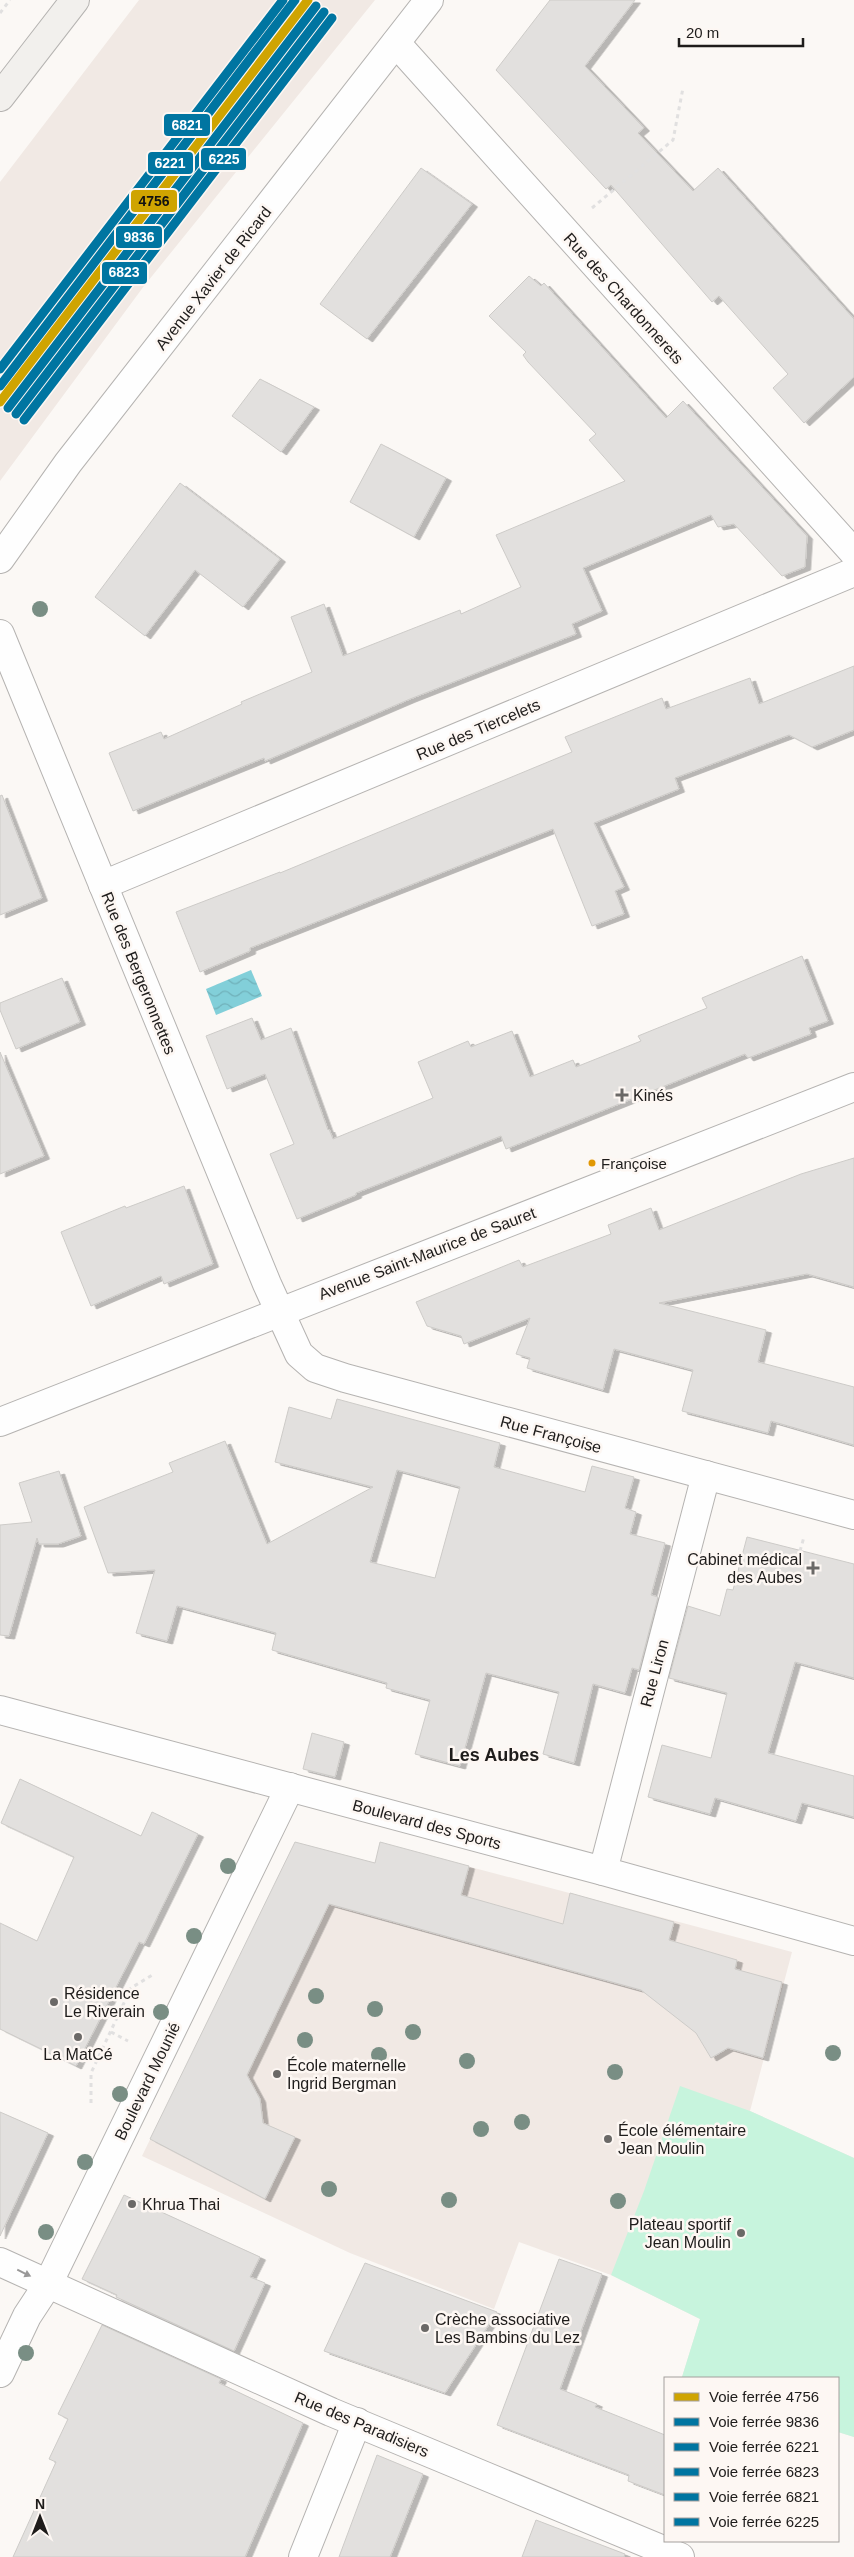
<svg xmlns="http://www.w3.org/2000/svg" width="854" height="2557" viewBox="0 0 854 2557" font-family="Arial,sans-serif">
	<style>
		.built { fill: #f1e9e4 }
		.green { fill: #c7f4dd }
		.water { fill: url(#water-waves) }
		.building { fill: #e2e0de; stroke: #cdcbc8; fill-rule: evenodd; filter: url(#shadow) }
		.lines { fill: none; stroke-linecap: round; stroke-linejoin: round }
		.minor-casing { stroke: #b5b3b1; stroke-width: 30 }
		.secondary-casing { stroke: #b5b3b1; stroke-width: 30 }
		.path { stroke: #e1e0e0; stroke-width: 3; stroke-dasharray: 4 4; stroke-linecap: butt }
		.minor { stroke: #fefefe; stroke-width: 28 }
		.secondary { stroke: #f2f0ed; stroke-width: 28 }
		.rail-1-casing { stroke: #fdf7f3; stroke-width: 12 }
		.rail-2-casing { stroke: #fdf7f3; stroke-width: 12 }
		.rail-3-casing { stroke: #fdf7f3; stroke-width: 12 }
		.rail-4-casing { stroke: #fdf7f3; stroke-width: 12 }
		.rail-5-casing { stroke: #fdf7f3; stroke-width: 12 }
		.rail-6-casing { stroke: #fdf7f3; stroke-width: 12 }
		.rail-1 { stroke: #cfa401; stroke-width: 9 }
		.rail-2 { stroke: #0075a1; stroke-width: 9 }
		.rail-3 { stroke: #0075a1; stroke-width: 9 }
		.rail-4 { stroke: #0075a1; stroke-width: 9 }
		.rail-5 { stroke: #0075a1; stroke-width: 9 }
		.rail-6 { stroke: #0075a1; stroke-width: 9 }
		.tree { fill: #798e84 }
		.oneway { fill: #999898 }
		.poi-dot { fill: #6b6967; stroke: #fdf7f3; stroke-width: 2 }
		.bus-dot { fill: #e19803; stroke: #fdf7f3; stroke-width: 2 }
		.labels { text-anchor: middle; stroke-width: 5; stroke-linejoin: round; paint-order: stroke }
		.bus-label { font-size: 15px; fill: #1e1c1b; stroke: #fdf7f3; text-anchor: start }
		.street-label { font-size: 16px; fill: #1e1c1b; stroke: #fdf7f3 }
		.poi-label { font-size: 16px; fill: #1e1c1b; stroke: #fdf7f3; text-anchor: start }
		.neighbourhood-label { font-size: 18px; font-weight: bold; fill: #1e1c1b; stroke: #fdf7f3 }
		.line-badge { stroke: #fdf7f3; stroke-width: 2 }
		.badge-label { font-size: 14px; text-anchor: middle; font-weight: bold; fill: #fff }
		.pale-badge-label { font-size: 14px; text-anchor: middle; font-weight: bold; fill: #111 }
	</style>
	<defs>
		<pattern id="water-waves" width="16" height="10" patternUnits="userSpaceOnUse" patternTransform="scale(1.25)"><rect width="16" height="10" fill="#82cfd9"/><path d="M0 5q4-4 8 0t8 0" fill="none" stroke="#70b1ba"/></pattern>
		<filter id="shadow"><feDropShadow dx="5.5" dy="3" stdDeviation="0" flood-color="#0004"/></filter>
	</defs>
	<rect width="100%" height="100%" fill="#fbf8f5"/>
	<!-- built -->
	<g class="built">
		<path d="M139 0H375L144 286 0 481V182Z"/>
		<path d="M295 1842 375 1863 380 1843 792 1952 750 2111 854 2158V2437L838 2432V2378L682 2377 700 2319 611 2275 519 2242 494 2309 350 2253 142 2156Z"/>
	</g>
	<!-- green -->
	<path class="green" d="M680 2086 750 2111 854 2158V2437L838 2432V2378L682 2377 700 2319 611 2275 644 2191Z"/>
	<!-- water -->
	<path class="water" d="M251 970 262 996 216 1015 206 989Z"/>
	<!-- building -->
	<g class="building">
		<path d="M550 0H635L585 66 644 128 638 133 693 191 718 168 854 319V377L804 423 773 388 788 374 719 296 712 302 611 185 606 189 496 70Z"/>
		<path d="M421 168 472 204 367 339 320 304Z"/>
		<path d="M529 276 541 286 544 283 666 418 683 401 807 536 805 567 782 576 734 524 718 527 711 515 583 568 602 611 572 624 576 634 410 699 265 761 264 758 133 811 109 753 161 732 164 739 242 704 241 702 312 672 291 617 324 604 343 656 460 610 461 614 521 587 496 535 625 481 589 440 596 434 528 362 523 355 526 352 489 316Z"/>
		<path d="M260 379 314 407 281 452 232 416Z"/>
		<path d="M381 444 446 478 414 537 350 502Z"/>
		<path d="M180 483 280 559 243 607 195 570 145 636 95 597Z"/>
		<path d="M854 666V730L812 747 789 735 675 778 679 789 594 823 624 887 615 891 624 914 592 926 553 829 250 948V951L200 972 176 912 280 872V873L572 752 565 737 662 698 666 709 750 678 759 704Z"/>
		<path d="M2 795 42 898 0 915V796Z"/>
		<path d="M802 956 828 1021 809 1028 811 1034 748 1058 745 1054 506 1149 501 1136 356 1193V1195L297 1219 270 1154 294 1144 265 1074 227 1089 206 1036 252 1018 261 1040 291 1028 328 1130 329 1129 333 1139 433 1098 418 1062 468 1041 471 1047 512 1031 530 1077 573 1060 576 1067 641 1041 638 1036 707 1008 702 998Z"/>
		<path d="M62 978 80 1022 16 1049 0 1010V1003Z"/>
		<path d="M0 1052 44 1156 0 1174Z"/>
		<path d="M854 1158V1287L807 1274 659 1303 766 1330 758 1362 854 1387V1445L771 1421 768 1433 682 1411 693 1370 614 1349 603 1390 527 1368 530 1358 516 1354 530 1318 464 1344 461 1336 427 1326 416 1302 519 1260 523 1267 611 1234 608 1225 651 1208 659 1230 801 1174Z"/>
		<path d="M184 1186 213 1264 164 1284 161 1276 91 1306 61 1232 125 1206 126 1208Z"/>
		<path d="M337 1399 500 1443 494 1467 585 1492 592 1466 634 1477 625 1508 636 1512 630 1534 665 1543 651 1595 658 1597 639 1670 632 1668 625 1693 593 1684 574 1763 543 1754 559 1692 486 1673 460 1766 415 1754 430 1700 386 1688 387 1683 272 1650 276 1633 177 1606 167 1641 136 1633 155 1570 108 1573 84 1507 173 1472 169 1463 225 1441 267 1544 373 1487 275 1462 289 1407 331 1419ZM397 1470 460 1487 435 1578 370 1562Z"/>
		<path d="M59 1471 81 1536 58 1544H39L37 1538 9 1636 0 1635V1525L32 1522 19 1483Z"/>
		<path d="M747 1537 854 1564V1678L795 1662 768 1753 854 1776V1817L802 1803 796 1821 715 1798 710 1814 648 1797 662 1745 711 1758 727 1693 669 1678 688 1606 720 1616 727 1589 733 1590Z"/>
		<path d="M312 1733 344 1742 335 1777 303 1769Z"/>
		<path d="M20 1779 141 1836 152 1812 198 1834 144 1944 139 1942 76 2066 0 2029V1923L37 1941 74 1857 1 1823Z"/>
		<path d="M295 1842 375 1863 380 1842 469 1866 461 1895 563 1924 570 1893 674 1922 669 1940 737 1960 735 1969 782 1982 763 2058 728 2048 711 2058 696 2033 641 1990 329 1904 247 2075 260 2099 263 2123 295 2137 265 2199 150 2139Z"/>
		<path d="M0 2112 48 2133 0 2236Z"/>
		<path d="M124 2195 260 2257 250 2277 265 2283 234 2351 116 2297 117 2295 82 2279Z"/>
		<path d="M559 2259 602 2274 560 2389 597 2404 595 2407 665 2435V2495L628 2481 629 2475 497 2425Z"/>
		<path d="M365 2263 497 2312 445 2393 324 2351Z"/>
		<path d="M102 2325 221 2379 219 2383 303 2423 245 2557H13L56 2462 49 2459 68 2419 58 2414Z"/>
		<path d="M377 2455 423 2474 390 2557H339Z"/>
		<path d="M536 2520 625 2554 624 2557H522Z"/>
	</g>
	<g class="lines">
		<!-- minor casing -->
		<g class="minor-casing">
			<g id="minor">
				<path d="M396 43 854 553"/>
				<path d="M0 559 68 463 429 0"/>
				<path d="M0 634 267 1284 299 1354 315 1368 345 1378 854 1515"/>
				<path d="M103 885 854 572"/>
				<path d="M0 1422 854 1087"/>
				<path d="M0 1710 603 1871 854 1941"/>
				<path d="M603 1871 706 1475"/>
				<path d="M0 2262 331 2412 680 2557"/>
				<path d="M0 2373 27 2316 48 2284 290 1787"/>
				<path d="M303 2557 357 2422"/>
			</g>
		</g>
		<!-- secondary casing -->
		<g class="secondary-casing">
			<path id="secondary" d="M0 97 75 0"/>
		</g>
		<!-- path -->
		<g class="path">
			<path d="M0 13 10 0"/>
			<path d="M592 208 673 140 683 88"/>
			<path d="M800 1551 804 1537"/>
			<path d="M111 2032 128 2041"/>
			<path d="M91 2103V2073L131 1988 154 1974"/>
		</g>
		<!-- minor -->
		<use href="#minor" class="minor"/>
		<!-- secondary -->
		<use href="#secondary" class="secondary"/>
		<!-- rail-1 casing -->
		<g class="rail-1-casing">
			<path id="rail-1" d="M0 402 308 0"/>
		</g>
		<!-- rail-2 casing -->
		<g class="rail-2-casing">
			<path id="rail-2" d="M8 408 316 6"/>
		</g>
		<!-- rail-3 casing -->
		<g class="rail-3-casing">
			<path id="rail-3" d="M0 386 295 0"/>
		</g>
		<!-- rail-4 casing -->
		<g class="rail-4-casing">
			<path id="rail-4" d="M16 414 324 12"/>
		</g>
		<!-- rail-5 casing -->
		<g class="rail-5-casing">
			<path id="rail-5" d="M0 369 283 0"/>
		</g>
		<!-- rail-6 casing -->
		<g class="rail-6-casing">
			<path id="rail-6" d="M24 420 332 18"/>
		</g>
		<!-- rail-1 -->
		<use href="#rail-1" class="rail-1"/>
		<!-- rail-2 -->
		<use href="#rail-2" class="rail-2"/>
		<!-- rail-3 -->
		<use href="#rail-3" class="rail-3"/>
		<!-- rail-4 -->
		<use href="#rail-4" class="rail-4"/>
		<!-- rail-5 -->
		<use href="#rail-5" class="rail-5"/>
		<!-- rail-6 -->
		<use href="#rail-6" class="rail-6"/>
	</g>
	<!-- trees -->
	<g class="tree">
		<circle cx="40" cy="609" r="8"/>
		<circle cx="228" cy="1866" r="8"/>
		<circle cx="194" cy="1936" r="8"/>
		<circle cx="316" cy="1996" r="8"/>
		<circle cx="375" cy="2009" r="8"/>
		<circle cx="161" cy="2012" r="8"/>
		<circle cx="413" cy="2032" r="8"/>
		<circle cx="305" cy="2040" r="8"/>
		<circle cx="833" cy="2053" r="8"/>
		<circle cx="379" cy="2055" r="8"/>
		<circle cx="467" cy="2061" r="8"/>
		<circle cx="615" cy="2072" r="8"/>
		<circle cx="120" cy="2094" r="8"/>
		<circle cx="522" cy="2122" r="8"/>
		<circle cx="481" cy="2129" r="8"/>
		<circle cx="85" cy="2162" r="8"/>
		<circle cx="329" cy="2189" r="8"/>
		<circle cx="449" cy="2200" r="8"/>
		<circle cx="618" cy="2201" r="8"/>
		<circle cx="46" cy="2232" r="8"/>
		<circle cx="26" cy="2353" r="8"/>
	</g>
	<!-- one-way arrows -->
	<defs><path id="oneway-solid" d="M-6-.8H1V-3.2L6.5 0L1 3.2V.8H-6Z" transform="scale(1.25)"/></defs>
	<use class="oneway" href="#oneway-solid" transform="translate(24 2273) rotate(26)"/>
	<!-- markers -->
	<g class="poi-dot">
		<path d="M619.5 1087.5h5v5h5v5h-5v5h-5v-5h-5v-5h5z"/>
		<path d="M810.5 1560.5h5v5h5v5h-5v5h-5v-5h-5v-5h5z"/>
		<circle cx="54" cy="2002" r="5"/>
		<circle cx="78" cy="2037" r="5"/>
		<circle cx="277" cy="2074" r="5"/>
		<circle cx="608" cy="2139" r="5"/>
		<circle cx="132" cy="2204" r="5"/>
		<circle cx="741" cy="2233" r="5"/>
		<circle cx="425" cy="2328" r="5"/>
	</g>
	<circle class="bus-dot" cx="592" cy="1163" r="4.5"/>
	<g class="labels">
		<!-- bus labels -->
		<g class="bus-label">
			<text x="601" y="1169">Françoise</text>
		</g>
		<!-- street labels -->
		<g class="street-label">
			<text transform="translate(213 278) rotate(-52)" y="6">Avenue Xavier de Ricard</text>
			<text transform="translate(624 298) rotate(48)" y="6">Rue des Chardonnerets</text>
			<text transform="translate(478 729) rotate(-23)" y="6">Rue des Tiercelets</text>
			<text transform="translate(139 973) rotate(68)" y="6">Rue des Bergeronnettes</text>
			<text transform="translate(427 1253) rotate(-21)" y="6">Avenue Saint-Maurice de Sauret</text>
			<text transform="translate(551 1434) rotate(15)" y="6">Rue Françoise</text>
			<text transform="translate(654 1673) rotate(-75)" y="6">Rue Liron</text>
			<text transform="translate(427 1824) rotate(15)" y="6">Boulevard des Sports</text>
			<text transform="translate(147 2081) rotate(-64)" y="6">Boulevard Mounié</text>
			<text transform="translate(362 2424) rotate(23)" y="6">Rue des Paradisiers</text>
		</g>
		<!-- poi labels -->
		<g class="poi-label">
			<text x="633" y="1101">Kinés</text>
			<text x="802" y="1565" text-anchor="end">Cabinet médical<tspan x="802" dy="18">des Aubes</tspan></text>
			<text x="64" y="1999">Résidence<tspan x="64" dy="18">Le Riverain</tspan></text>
			<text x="78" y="2060" text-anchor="middle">La MatCé</text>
			<text x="287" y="2071">École maternelle<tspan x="287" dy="18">Ingrid Bergman</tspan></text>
			<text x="618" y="2136">École élémentaire<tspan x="618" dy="18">Jean Moulin</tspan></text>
			<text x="142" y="2210">Khrua Thai</text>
			<text x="731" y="2230" text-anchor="end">Plateau sportif<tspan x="731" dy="18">Jean Moulin</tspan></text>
			<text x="435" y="2325">Crèche associative<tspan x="435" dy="18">Les Bambins du Lez</tspan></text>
		</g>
		<!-- neighbourhood labels -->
		<g class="neighbourhood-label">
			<text x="494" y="1761">Les Aubes</text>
		</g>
	</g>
	<g class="line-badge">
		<rect x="163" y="113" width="48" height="24" rx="5" fill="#0075a1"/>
		<rect x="200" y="147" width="47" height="24" rx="5" fill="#0075a1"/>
		<rect x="147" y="151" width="47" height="24" rx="5" fill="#0075a1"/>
		<rect x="130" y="189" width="48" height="24" rx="5" fill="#cfa401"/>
		<rect x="115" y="225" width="48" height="24" rx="5" fill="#0075a1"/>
		<rect x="101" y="261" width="47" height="24" rx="5" fill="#0075a1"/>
	</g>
	<g class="badge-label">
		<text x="187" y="130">6821</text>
		<text x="224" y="164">6225</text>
		<text x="170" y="168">6221</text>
		<text x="139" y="242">9836</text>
		<text x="124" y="277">6823</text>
	</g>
	<g class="pale-badge-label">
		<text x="154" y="206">4756</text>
	</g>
	<!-- legend -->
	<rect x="664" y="2377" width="175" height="165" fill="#fdf7f3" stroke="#a49f9d"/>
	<rect x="674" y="2393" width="25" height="8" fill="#cfa401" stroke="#a49f9d"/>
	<text x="709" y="2402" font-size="15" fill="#1e1c1b">Voie ferrée 4756</text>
	<rect x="674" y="2418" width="25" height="8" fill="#0075a1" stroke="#a49f9d"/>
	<text x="709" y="2427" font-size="15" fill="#1e1c1b">Voie ferrée 9836</text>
	<rect x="674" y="2443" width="25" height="8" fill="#0075a1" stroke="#a49f9d"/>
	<text x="709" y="2452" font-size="15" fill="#1e1c1b">Voie ferrée 6221</text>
	<rect x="674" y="2468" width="25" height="8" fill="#0075a1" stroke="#a49f9d"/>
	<text x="709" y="2477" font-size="15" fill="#1e1c1b">Voie ferrée 6823</text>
	<rect x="674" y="2493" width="25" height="8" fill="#0075a1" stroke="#a49f9d"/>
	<text x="709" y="2502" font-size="15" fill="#1e1c1b">Voie ferrée 6821</text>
	<rect x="674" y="2518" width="25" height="8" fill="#0075a1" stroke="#a49f9d"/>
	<text x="709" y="2527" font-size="15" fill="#1e1c1b">Voie ferrée 6225</text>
	<!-- north arrow -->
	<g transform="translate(40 2517)" stroke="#fdf7f3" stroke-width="4" paint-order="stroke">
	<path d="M0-4L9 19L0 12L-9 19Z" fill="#1e1c1b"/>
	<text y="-8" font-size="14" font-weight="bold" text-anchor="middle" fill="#1e1c1b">N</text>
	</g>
	<!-- scale -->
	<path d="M679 38v8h124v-8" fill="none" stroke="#1e1c1b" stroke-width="2.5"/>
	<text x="686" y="38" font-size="15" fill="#1e1c1b" stroke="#fdf7f3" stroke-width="4" paint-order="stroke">20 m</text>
</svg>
